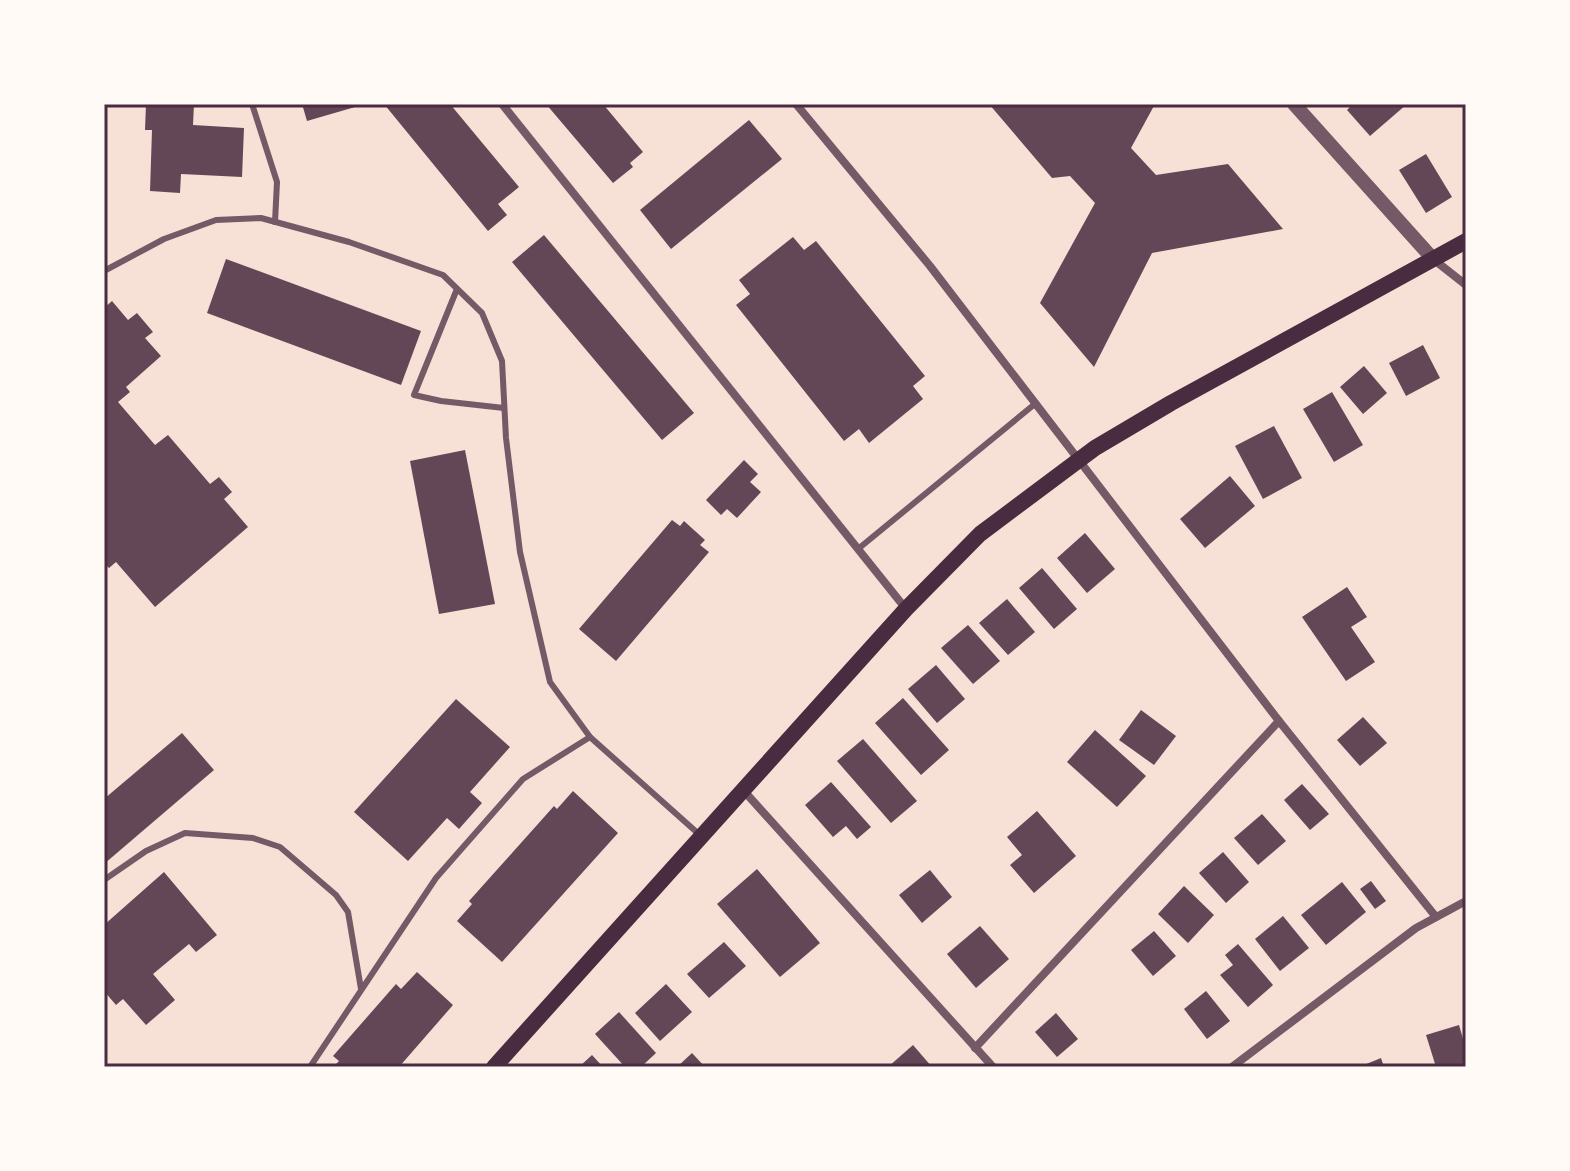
<svg xmlns="http://www.w3.org/2000/svg" width="1570" height="1171" viewBox="0 0 1570 1171" font-family="'Sofia Sans Condensed',sans-serif">
	<style>
		.building { fill: #644757 }
		.lines { fill: none; stroke-linecap: round; stroke-linejoin: round }
		.service { stroke: #755966; stroke-width: 6 }
		.minor { stroke: #755966; stroke-width: 8 }
		.tertiary { stroke: #755966; stroke-width: 14 }
		.secondary { stroke: #4a2c40; stroke-width: 16 }
		.neatline { fill: none; stroke: #4a2c40; stroke-width: 3 }
	</style>
	<rect width="100%" height="100%" fill="#f7e1d7"/>
	<!-- building -->
	<g class="building">
		<path d="M146 104H194L193 125 244 128 242 177 181 174 180 193 150 191 152 130H145Z"/>
		<path d="M302 104H362V105L307 121Z"/>
		<path d="M384 104H450L519 187 498 204 507 215 488 231Z"/>
		<path d="M546 104H603L643 152 630 163 633 167 613 183Z"/>
		<path d="M989 104H1155L1131 148 1156 175 1228 164 1283 229 1152 253 1094 367 1040 303 1095 203 1070 176 1052 178Z"/>
		<path d="M1353 104H1407L1370 136 1347 110Z"/>
		<path d="M749 120 782 159 671 249 640 210Z"/>
		<path d="M1426 154 1452 197 1426 213 1399 170Z"/>
		<path d="M544 235 694 413 662 440 512 262Z"/>
		<path d="M793 237 804 250 816 241 925 376 913 386 923 399 869 443 859 429 844 441 736 305 750 294 739 280Z"/>
		<path d="M226 259 421 331 401 385 207 313Z"/>
		<path d="M112 301 128 320 137 313 153 332 145 338 161 356 126 387 130 392 118 402 155 445 168 435 210 484 219 477 232 492 224 499 248 527 155 607 116 562 109 568 104 563V308Z"/>
		<path d="M1423 345 1440 378 1406 396 1389 363Z"/>
		<path d="M1364 366 1387 393 1363 414 1340 387Z"/>
		<path d="M1332 392 1363 445 1334 462 1303 409Z"/>
		<path d="M1274 426 1302 478 1263 499 1235 446Z"/>
		<path d="M465 450 495 604 439 614 410 461Z"/>
		<path d="M744 460 758 474 750 482 761 492 737 518 727 509 721 515 706 500Z"/>
		<path d="M1230 476 1255 506 1205 548 1180 519Z"/>
		<path d="M672 520 680 526 684 521 705 540 700 545 709 552 616 661 579 629Z"/>
		<path d="M1085 533 1115 569 1087 593 1057 558Z"/>
		<path d="M1042 568 1077 609 1054 629 1019 588Z"/>
		<path d="M1347 587 1367 617 1351 627 1375 662 1346 681 1302 617Z"/>
		<path d="M1007 599 1035 632 1008 655 979 623Z"/>
		<path d="M968 625 1000 661 973 684 941 648Z"/>
		<path d="M936 665 965 699 937 723 908 689Z"/>
		<path d="M903 698 949 750 921 775 875 723Z"/>
		<path d="M456 699 510 747 470 792 482 803 459 829 447 818 408 861 354 812Z"/>
		<path d="M1141 710 1176 736 1154 765 1119 740Z"/>
		<path d="M1363 717 1387 743 1360 766 1337 740Z"/>
		<path d="M1095 730 1146 776 1117 807 1067 762Z"/>
		<path d="M182 733 214 770 104 864V799Z"/>
		<path d="M863 739 917 801 891 823 837 761Z"/>
		<path d="M831 782 871 827 857 839 846 826 833 837 805 805Z"/>
		<path d="M1302 784 1329 814 1310 830 1284 800Z"/>
		<path d="M573 791 618 833 502 962 457 921 472 904 469 901 554 806 557 809Z"/>
		<path d="M1037 811 1076 856 1034 893 1010 865 1022 855 1007 837Z"/>
		<path d="M1262 814 1286 841 1258 865 1234 838Z"/>
		<path d="M1223 852 1249 882 1226 903 1199 873Z"/>
		<path d="M757 869 820 943 780 977 717 904Z"/>
		<path d="M930 870 952 897 922 923 899 895Z"/>
		<path d="M164 872 217 935 196 952 189 944 153 974 175 1000 146 1025 123 999 116 1005 104 991V925Z"/>
		<path d="M1371 881 1386 901 1375 909 1360 889Z"/>
		<path d="M1342 882 1366 912 1326 945 1301 915Z"/>
		<path d="M1184 886 1214 915 1188 943 1158 914Z"/>
		<path d="M1283 916 1309 948 1280 971 1255 939Z"/>
		<path d="M980 926 1009 959 976 988 947 954Z"/>
		<path d="M1154 931 1176 956 1153 976 1131 950Z"/>
		<path d="M724 942 746 966 709 998 687 974Z"/>
		<path d="M1238 944 1273 985 1248 1007 1220 975 1233 965 1225 955Z"/>
		<path d="M417 972 453 1005 399 1067H333L339 1061 333 1056 396 984 401 989Z"/>
		<path d="M666 984 692 1012 660 1041 635 1013Z"/>
		<path d="M1206 991 1230 1021 1207 1039 1184 1009Z"/>
		<path d="M619 1012 656 1053 641 1067H625L595 1034Z"/>
		<path d="M1056 1013 1078 1039 1057 1057 1035 1032Z"/>
		<path d="M1459 1025 1466 1049V1067H1436L1426 1035Z"/>
		<path d="M913 1045 932 1067H888Z"/>
		<path d="M692 1053 705 1067H677Z"/>
		<path d="M592 1055 603 1067H579Z"/>
		<path d="M1381 1058 1384 1067H1359Z"/>
	</g>
	<g class="lines">
		<!-- service -->
		<g class="service">
			<path d="M252 104 277 182 275 222"/>
			<path d="M104 271 164 239 216 220 261 218 349 242 443 275 482 313 502 361 506 438 520 552 550 682 590 737 701 836"/>
			<path d="M457 289 414 395 441 401 504 408"/>
			<path d="M858 549 1036 403"/>
			<path d="M104 880 146 851 185 833 253 838 280 847 336 895 348 912 361 989"/>
			<path d="M310 1067 436 878 523 779 590 737"/>
		</g>
		<!-- minor -->
		<g class="minor">
			<path d="M502 104 906 609"/>
			<path d="M796 104 930 266 1279 721 1436 917"/>
			<path d="M1433 259 1466 285"/>
			<path d="M744 791 993 1067"/>
			<path d="M975 1048 1279 721"/>
			<path d="M1232 1067 1416 928 1466 901"/>
		</g>
		<!-- tertiary -->
		<path class="tertiary" d="M1294 104 1433 259"/>
		<!-- secondary -->
		<path class="secondary" d="M494 1067 906 609 980 534 1095 448 1171 403 1466 241"/>
	</g>
	<!-- border -->
	<rect width="1570" height="1171" fill="none" stroke="#fffaf5" stroke-width="212"/>
	<rect x="106" y="106" width="1358" height="959" class="neatline"/>
</svg>
